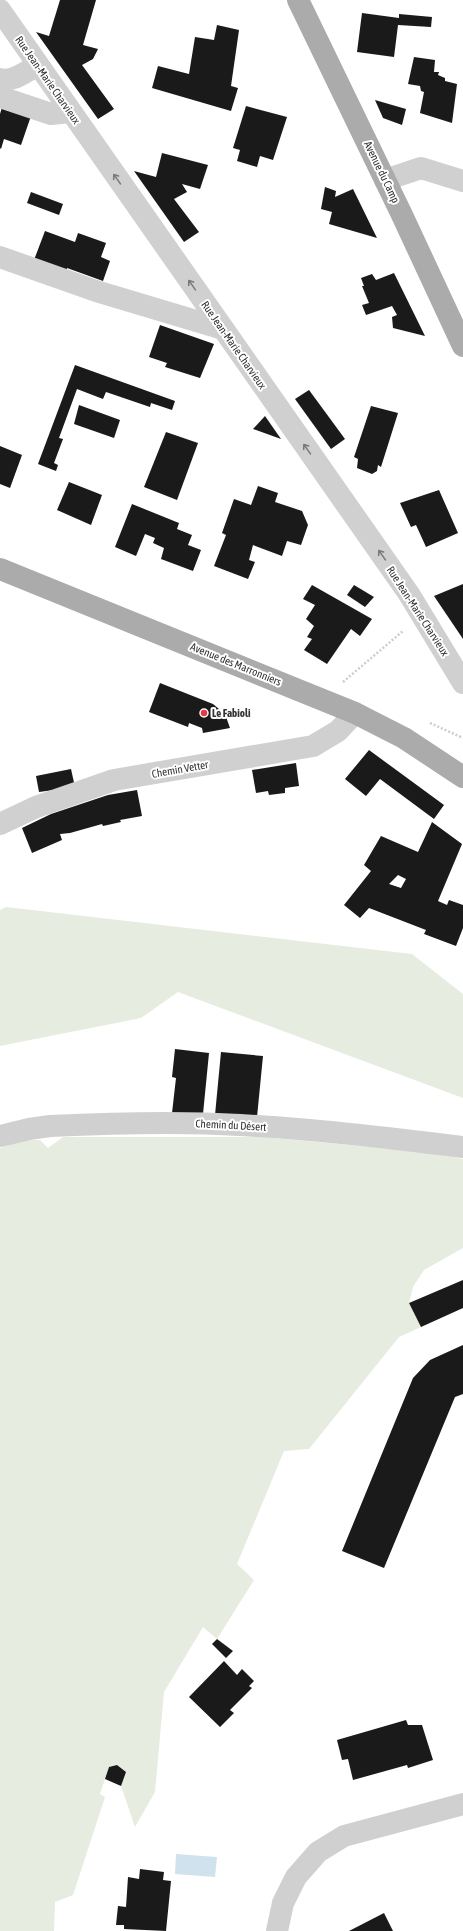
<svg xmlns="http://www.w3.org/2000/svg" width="463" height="1931" viewBox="0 0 463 1931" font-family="'Asap Condensed',sans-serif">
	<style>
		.green { fill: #e6ecdf }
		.water { fill: #cfe2ee }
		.building { fill: #1a1a1a; fill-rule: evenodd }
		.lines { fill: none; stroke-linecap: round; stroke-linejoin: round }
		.path { stroke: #cdcdcd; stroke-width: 2.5; stroke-dasharray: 2 2; stroke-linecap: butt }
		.minor { stroke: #d0d0d0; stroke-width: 22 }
		.major { stroke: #ababab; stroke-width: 22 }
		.oneway { stroke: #7a7a7a }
		.poi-dot { fill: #e63946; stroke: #fff; stroke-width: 1.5 }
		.labels { text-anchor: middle; stroke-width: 4; stroke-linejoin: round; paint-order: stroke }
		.street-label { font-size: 11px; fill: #333; stroke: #fff }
		.poi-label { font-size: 11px; font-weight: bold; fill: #333; stroke: #fff; text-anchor: start }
	</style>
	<rect width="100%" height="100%" fill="#fff"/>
	<!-- green -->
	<g class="green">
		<path d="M6 907 412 954 463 994V1098L178 992 141 1018 0 1046V910Z"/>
		<path d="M63 1137H261L430 1152 463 1159V1248L424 1270 413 1287 409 1303 421 1327 399 1337 309 1449 284 1451 237 1564 254 1580 217 1639 203 1627 164 1692 155 1792 135 1827 121 1786 125 1772 117 1765 109 1767 100 1794 105 1797 73 1895 55 1902 54 1931H0V1148L24 1140H40L48 1148Z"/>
	</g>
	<!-- water -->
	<path class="water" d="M176 1854 217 1857 215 1877 175 1874Z"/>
	<!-- building -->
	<g class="building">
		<path d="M60 0H96L83 45 98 49 93 59 82 65 114 109 98 119 36 32 49 36Z"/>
		<path d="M362 13 399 18V14L432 17 431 27 398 25 394 57 357 52Z"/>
		<path d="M217 25 239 30 231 86 238 88 231 111 152 88 158 66 189 74 195 37 214 40Z"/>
		<path d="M414 57 435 60 434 72H439L438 75 445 78V81L457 84 452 123 420 113 424 92 421 91 420 86 408 84Z"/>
		<path d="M375 100 406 109 402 125 383 118Z"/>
		<path d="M246 106 287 117 273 160 260 156 257 167 237 161 240 150 233 148Z"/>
		<path d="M2 107 31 116 21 145 4 139 1 149 0 148V114Z"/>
		<path d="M162 153 208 165 200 189 182 184 187 192 174 199 199 232 184 242 134 171 156 177Z"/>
		<path d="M325 187 336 191 335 197 353 189 377 238 329 224 332 212 321 209Z"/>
		<path d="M31 192 63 204 59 215 27 203Z"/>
		<path d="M45 231 75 242 78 233 106 243 101 257 110 261 103 281 67 268 66 272 34 260Z"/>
		<path d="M394 273 425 336 393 328 392 317 397 315 392 306 366 315 362 305 369 303 362 286H364L361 278 372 274 376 280Z"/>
		<path d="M160 325 214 344 200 378 165 367 167 363 149 357Z"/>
		<path d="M75 365 175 401 172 410 151 403 150 407 106 392 103 399 77 389 59 438 63 439 54 463 58 465 56 471 38 464Z"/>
		<path d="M309 390 345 439 331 449 295 399Z"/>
		<path d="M79 405 120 420 114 438 74 424Z"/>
		<path d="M371 406 398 413 381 467 378 465 377 471 372 474 357 468 358 459 354 457Z"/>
		<path d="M265 416 281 439 253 429Z"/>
		<path d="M166 432 198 443 177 500 144 487Z"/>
		<path d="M0 446 22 455 10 488 0 484Z"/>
		<path d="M69 482 102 495 91 525 57 510Z"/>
		<path d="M258 486 278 493 275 502 302 511 308 525 301 545 287 541 282 556 253 545 249 560 255 562 248 579 214 566 226 535 222 533 234 499 251 505Z"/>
		<path d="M439 490 458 533 426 547 416 525 411 527 400 503Z"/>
		<path d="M132 504 179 523 177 529 192 535 188 545 201 550 193 571 161 559 164 548 153 543 155 538 145 534 136 556 115 547Z"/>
		<path d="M463 584V639L434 596Z"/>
		<path d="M312 585 372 619 360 636 351 629 327 664 304 650 312 639 307 637 314 626 306 619 315 605 303 599Z"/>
		<path d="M354 585 374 597 365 607 347 595Z"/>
		<path d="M160 683 213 704 225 714 230 728 203 733 202 728 189 723 188 727 149 712Z"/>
		<path d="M369 750 444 805 434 819 380 779 366 796 345 779Z"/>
		<path d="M296 763 299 786 285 788V793L269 795 268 791 256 793 252 770Z"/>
		<path d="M71 769 75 787 39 792 36 776Z"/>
		<path d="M137 790 142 816 120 820 121 822 103 826 102 824 70 833 60 834 62 840 32 853 22 828 51 814 108 795Z"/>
		<path d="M432 822 462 844 438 901 447 905 449 900 463 905V928L456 946 424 934 426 930 369 908 360 918 344 905 371 871 364 865 381 836 418 852ZM398 875 406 879 401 888 389 884Z"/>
		<path d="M175 1049 209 1053 203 1114 172 1113 176 1078 172 1077Z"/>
		<path d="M221 1052 263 1056 257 1117 215 1115Z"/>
		<path d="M463 1280V1308L421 1327 409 1303Z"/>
		<path d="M463 1345V1394L455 1397 384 1568 342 1551 413 1378 430 1360Z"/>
		<path d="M217 1639 233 1651 226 1658 212 1644Z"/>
		<path d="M224 1661 237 1675 242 1669 254 1681 249 1686 252 1688 230 1710 234 1713 220 1727 189 1697Z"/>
		<path d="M406 1720 408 1725H422L433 1760 408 1768 407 1765 353 1780 348 1759 342 1760 337 1740Z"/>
		<path d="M117 1765 126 1772 121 1786 105 1779 109 1767Z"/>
		<path d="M140 1869 164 1872 163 1880 171 1881 166 1931 124 1929V1925H116L118 1906 126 1907 128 1877 139 1879Z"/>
		<path d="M384 1913 393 1931H349Z"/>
	</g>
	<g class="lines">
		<!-- path -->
		<g class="path">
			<path d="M343 682 403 631"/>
			<path d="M430 723 463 738"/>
		</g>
		<!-- minor -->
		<g class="minor">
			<path d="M0 10 409 594 463 683"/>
			<path d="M0 79C12 83 27 71 38 65"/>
			<path d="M0 97 51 114 70 112"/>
			<path d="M385 180 421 168 463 181"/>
			<path d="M0 257 96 291 223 329"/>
			<path d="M0 824 36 807 114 780 313 746 338 731 355 713"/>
			<path d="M0 1136 29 1129 50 1126C113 1123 177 1121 240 1125 315 1129 389 1138 463 1147"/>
			<path d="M277 1931 283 1903 296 1877 318 1852 344 1836 463 1804"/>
		</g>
		<!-- major -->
		<g class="major">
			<path d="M298 0 402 215 463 346"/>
			<path d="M0 569 355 713 404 738 463 777"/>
		</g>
	</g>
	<!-- one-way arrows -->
	<defs><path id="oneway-shaft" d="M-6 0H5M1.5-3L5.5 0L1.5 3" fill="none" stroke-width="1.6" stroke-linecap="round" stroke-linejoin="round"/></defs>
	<g class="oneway">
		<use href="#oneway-shaft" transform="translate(117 179) rotate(-125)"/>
		<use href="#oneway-shaft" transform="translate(192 285) rotate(-125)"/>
		<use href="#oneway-shaft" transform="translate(307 449) rotate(-125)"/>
		<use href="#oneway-shaft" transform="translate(382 555) rotate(-125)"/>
	</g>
	<!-- markers -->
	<circle class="poi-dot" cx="204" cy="713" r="4"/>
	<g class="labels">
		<!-- street labels -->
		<g class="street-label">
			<text transform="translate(48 80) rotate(55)" y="4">Rue Jean-Marie Charvieux</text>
			<text transform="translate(382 172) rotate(64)" y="4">Avenue du Camp</text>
			<text transform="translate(234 345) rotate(55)" y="4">Rue Jean-Marie Charvieux</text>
			<text transform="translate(418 611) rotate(57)" y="4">Rue Jean-Marie Charvieux</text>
			<text transform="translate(236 664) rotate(22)" y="4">Avenue des Marronniers</text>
			<text transform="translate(180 769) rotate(-10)" y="4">Chemin Vetter</text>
			<text transform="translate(231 1125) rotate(3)" y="4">Chemin du Désert</text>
		</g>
		<!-- poi labels -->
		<g class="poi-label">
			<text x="212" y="717">Le Fabioli</text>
		</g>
	</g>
</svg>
